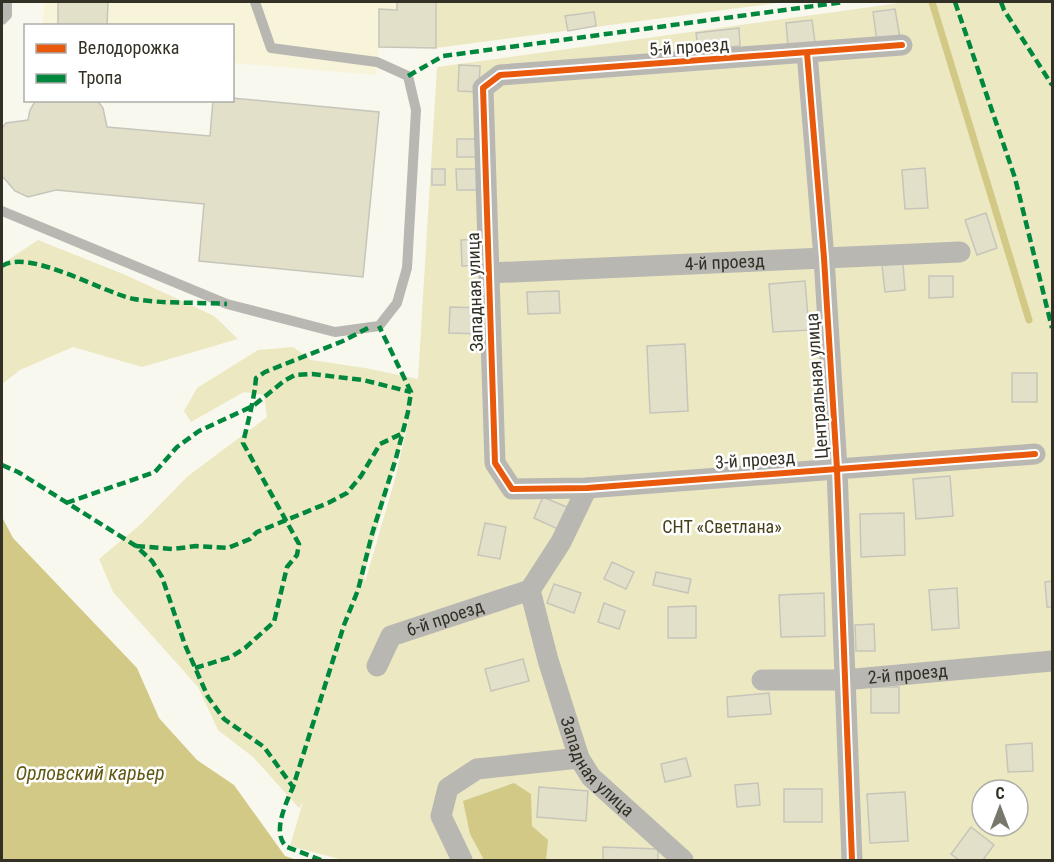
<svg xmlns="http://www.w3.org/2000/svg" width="1054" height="862" viewBox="0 0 1054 862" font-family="'Roboto Condensed',sans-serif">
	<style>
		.built { fill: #f7f4da }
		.green { fill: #ece8c2; fill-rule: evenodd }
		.water { fill: #d2c986 }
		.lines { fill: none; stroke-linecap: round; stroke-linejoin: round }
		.stream { stroke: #d2c986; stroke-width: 7 }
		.building { fill: #e3e0ca; stroke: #c6c5ba; stroke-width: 1.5 }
		.service { stroke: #b8b7b2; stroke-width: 10 }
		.minor { stroke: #b8b7b2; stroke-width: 21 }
		.quiet { stroke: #00873e; stroke-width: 4.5; stroke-dasharray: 9 4.5; stroke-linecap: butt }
		.cycleway-casing { stroke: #fff; stroke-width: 10 }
		.cycleway { stroke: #e8590c; stroke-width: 6 }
		.labels { text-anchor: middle; stroke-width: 5; stroke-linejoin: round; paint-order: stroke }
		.street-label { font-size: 18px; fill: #333125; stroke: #fff }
		.park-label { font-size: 18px; fill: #46411a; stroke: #fff }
		.water-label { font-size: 20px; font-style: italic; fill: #625914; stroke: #fff }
	</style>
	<rect width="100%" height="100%" fill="#f9f8ee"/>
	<!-- built -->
	<path class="built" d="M44 2H436V48L379 47 376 75 233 63 232 26H43Z"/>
	<!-- green -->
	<g class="green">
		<path d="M436 2H784L436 48Z"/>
		<path d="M907 2H1052V860H343L290 846 303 802 299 808 253 757 218 730 198 687 113 592 99 559 141 524 188 476 267 417 264 395 244 392 191 422 184 411 197 388 258 350 293 347 311 360 365 368 418 379 437 67ZM413 401 395 479 365 582 364 575ZM982 790H1018V826H982Z"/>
		<path d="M38 240 128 276 214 316 238 339 142 367 73 347 20 370 2 384V264Z"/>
	</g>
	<!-- water -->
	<g class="water">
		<path d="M2 517 13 538 137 668 159 718 197 760 234 785 285 856 297 860H2Z"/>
		<path d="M514 783 531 794 532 826 548 840 546 860H484L470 834 463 801Z"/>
	</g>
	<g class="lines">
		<!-- stream -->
		<path class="stream" d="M932 2 1029 320"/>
	</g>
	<!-- building -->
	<g class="building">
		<path d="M58 2H108L107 26H58Z"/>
		<path d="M397 2H436V48L379 47V9L397 10Z"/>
		<path d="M895 9 900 38 877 42 873 12Z"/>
		<path d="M594 12 596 26 568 31 565 16Z"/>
		<path d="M812 20 815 42 788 45 786 23Z"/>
		<path d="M739 28 740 46 698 50 696 33Z"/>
		<path d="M459 65 480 66 479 92 458 91Z"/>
		<path d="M232 98 379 112 363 277 199 261 204 204 56 190 28 197 15 191 2 176V128L6 123 28 120 30 110 36 100H97L103 108 107 127 210 136 213 100H232Z"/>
		<path d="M457 139H478L477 157H457Z"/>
		<path d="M925 168 928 208 905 209 902 170Z"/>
		<rect x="432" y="169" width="13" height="16"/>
		<path d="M456 169H478V190H457Z"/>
		<path d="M986 213 997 248 977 255 965 220Z"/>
		<path d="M481 239V265L462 266 461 240Z"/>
		<path d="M903 263 905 290 885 292 882 265Z"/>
		<path d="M929 276H953V297L929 298Z"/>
		<path d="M805 281 809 330 773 332 769 284Z"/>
		<path d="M559 291 560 313 528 314 527 292Z"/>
		<path d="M450 307 483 308 482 334 449 333Z"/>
		<path d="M685 344 688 411 650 413 647 346Z"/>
		<rect x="1012" y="373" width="25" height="29"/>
		<path d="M950 476 953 516 916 519 913 479Z"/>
		<path d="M543 497 569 508 560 530 534 518Z"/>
		<path d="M904 513 905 555 861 557 860 514Z"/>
		<path d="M485 523 506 527 500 559 478 555Z"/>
		<path d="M612 562 634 572 626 589 604 579Z"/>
		<path d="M656 572 691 579 688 593 653 585Z"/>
		<path d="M1052 581V607H1047L1045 582Z"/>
		<path d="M554 584 581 593 574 613 547 603Z"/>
		<path d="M957 588 959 628 932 630 929 590Z"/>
		<path d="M824 593 825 636 781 637 779 595Z"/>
		<path d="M604 603 625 611 619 629 598 622Z"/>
		<path d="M696 606V638H668V607Z"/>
		<path d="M874 624 875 651H856L855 625Z"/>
		<path d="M523 659 529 681 491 691 485 669Z"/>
		<rect x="871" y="687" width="28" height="26"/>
		<path d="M769 693 771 714 728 717 727 697Z"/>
		<path d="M1032 743 1033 771 1008 772 1006 745Z"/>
		<path d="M686 758 691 776 665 782 661 764Z"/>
		<path d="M758 783 760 805 737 807 735 785Z"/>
		<path d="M539 787 588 791 586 821 537 817Z"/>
		<rect x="784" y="789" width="38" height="33"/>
		<path d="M905 792 908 841 870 843 867 794Z"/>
		<path d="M971 827 994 845 983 860H959L951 854Z"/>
		<path d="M603 847 658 849V860H603Z"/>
	</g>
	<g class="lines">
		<!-- service -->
		<g class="service">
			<path d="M2 20 7 15V2"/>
			<path d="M2 211 227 304 335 332 379 326 397 303 407 268 416 110 408 76 377 62 271 48 255 2"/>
		</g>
		<!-- minor -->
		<g class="minor">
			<path d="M902 45 500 75 483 88 495 463 512 489 587 488 1035 454"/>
			<path d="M807 53 824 258 837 469 852 860"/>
			<path id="s1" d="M489 273 960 252"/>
			<path id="s2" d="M587 488 561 542 530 590 548 660 579 758 591 777 683 860"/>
			<path id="s3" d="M377 666 391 636 530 590"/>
			<path id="s4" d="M762 680H844L1052 661"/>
			<path d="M462 860 441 816 448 788 477 769 579 758"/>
		</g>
		<!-- quiet -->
		<g class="quiet">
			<path d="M955 2 1015 178 1052 328"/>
			<path d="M1001 2 1004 10 1052 85"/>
			<path d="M408 76 443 56 844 2"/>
			<path d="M2 266C29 248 103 293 134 299 163 304 197 302 227 304"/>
			<path d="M2 465 18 472 136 546 152 561 162 577 185 645 208 697 224 719 264 747 293 787"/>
			<path d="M66 503 155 472 177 447 199 431 253 406 284 381 295 375 312 374 363 380 411 392"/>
			<path d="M136 546 173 549 196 546 228 548 250 539 257 532 328 503 347 493 361 476 380 444 403 433"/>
			<path d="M195 668 231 657 245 648 274 622 287 567 297 555 299 544 243 443C248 421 254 401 256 378L265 372 343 341 368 328"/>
			<path d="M321 860 287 847C271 834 286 803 293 787L344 625 358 590 372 534 396 458 408 412 411 392 379 326"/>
		</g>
		<!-- cycleway casing -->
		<g class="cycleway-casing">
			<g id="cycleway">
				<path d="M902 45 500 75 483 88 495 463 512 489 587 488 1035 454"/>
				<path d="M807 53 824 258 837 469 852 860"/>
			</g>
		</g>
		<!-- cycleway -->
		<use href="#cycleway" class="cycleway"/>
	</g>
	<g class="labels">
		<!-- street labels -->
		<g class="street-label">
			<text transform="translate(689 47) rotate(-4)" y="6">5-й проезд</text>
			<text dy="6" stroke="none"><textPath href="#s1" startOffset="236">4-й проезд</textPath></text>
			<text transform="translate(475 292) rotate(-92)" y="6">Западная улица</text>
			<text transform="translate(817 386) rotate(-94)" y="6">Центральная улица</text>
			<text transform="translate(755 460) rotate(-4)" y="6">3-й проезд</text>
			<text dy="6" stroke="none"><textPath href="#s3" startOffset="90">6-й проезд</textPath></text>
			<text dy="6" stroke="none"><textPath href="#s4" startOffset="146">2-й проезд</textPath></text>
			<text dy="6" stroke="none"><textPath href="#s2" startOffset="309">Западная улица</textPath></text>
		</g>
		<!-- park labels -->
		<g class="park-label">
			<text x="722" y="533">СНТ «Светлана»</text>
		</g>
		<!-- water labels -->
		<g class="water-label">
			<text x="90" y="780">Орловский карьер</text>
		</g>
	</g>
	<!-- border -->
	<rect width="1054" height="862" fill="none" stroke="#333125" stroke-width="6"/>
	<!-- legend -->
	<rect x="24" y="24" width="210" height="78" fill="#ffffff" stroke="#adada8" stroke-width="1.5"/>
	<rect x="36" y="44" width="30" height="9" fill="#e8590c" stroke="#adada8" stroke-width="1.5"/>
	<text x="78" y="54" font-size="18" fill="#333125">Велодорожка</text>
	<rect x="36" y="74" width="30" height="9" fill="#00873e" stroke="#adada8" stroke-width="1.5"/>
	<text x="78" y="84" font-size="18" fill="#333125">Тропа</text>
	<!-- north arrow -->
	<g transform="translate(1000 808)"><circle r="28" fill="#ffffff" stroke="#adada8" stroke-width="1.5"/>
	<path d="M0-4.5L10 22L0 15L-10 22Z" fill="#78776b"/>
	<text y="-9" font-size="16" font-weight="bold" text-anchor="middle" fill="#333125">С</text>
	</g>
</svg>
